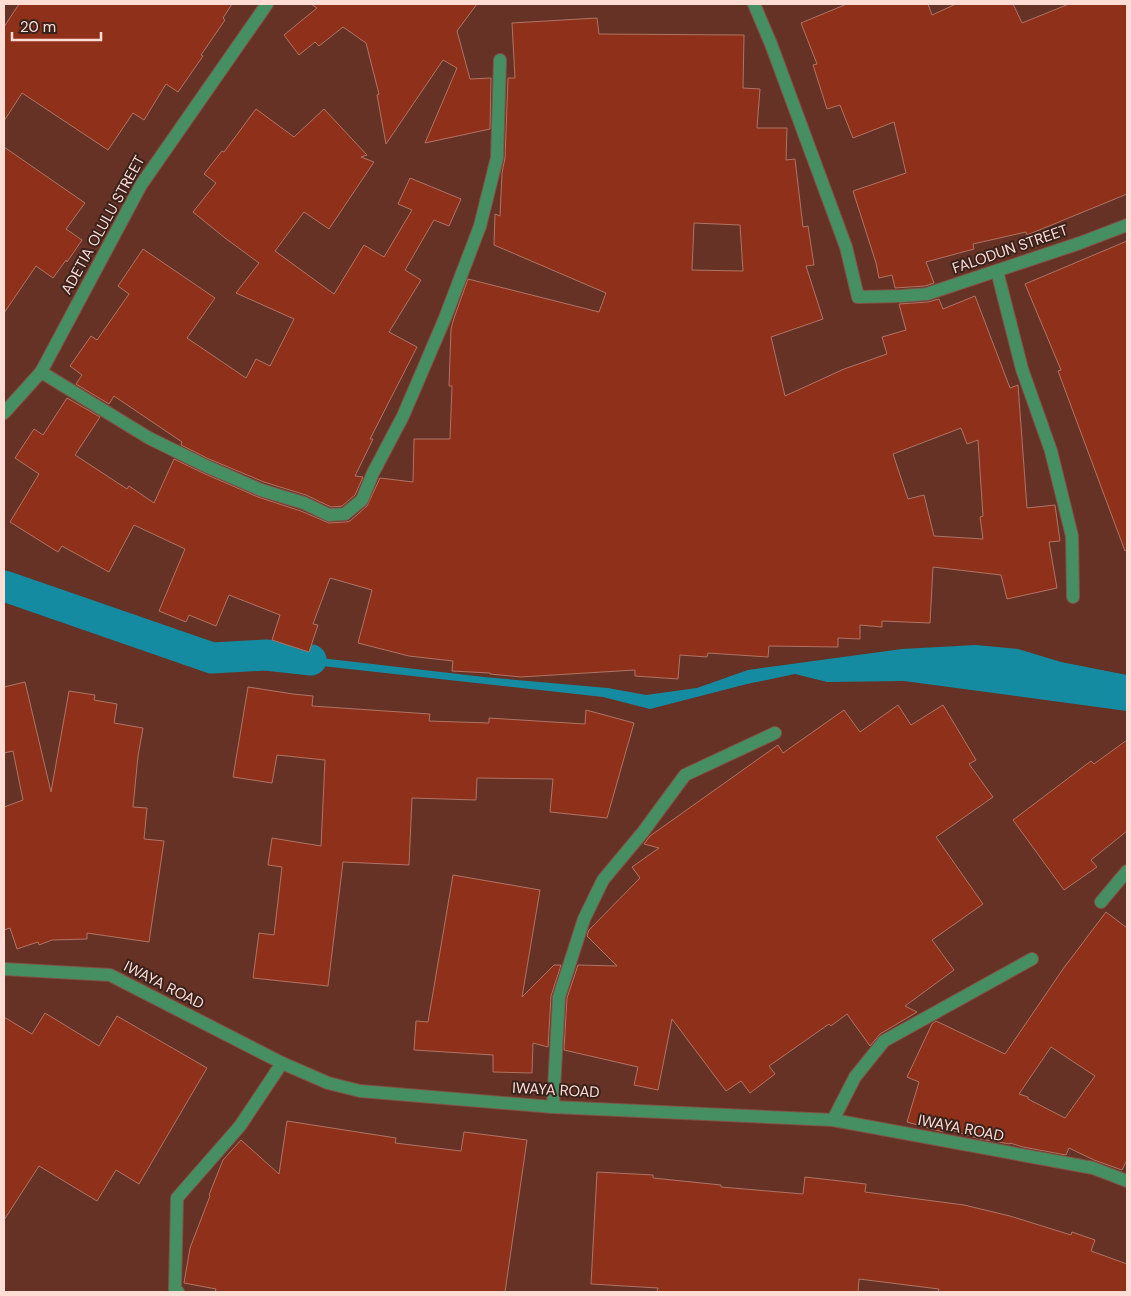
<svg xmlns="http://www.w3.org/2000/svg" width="1131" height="1296" viewBox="0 0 1131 1296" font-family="'DM Sans',sans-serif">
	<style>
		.water { fill: #158ba1 }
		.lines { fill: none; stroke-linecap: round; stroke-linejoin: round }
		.canal { stroke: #158ba1; stroke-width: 31 }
		.building { fill: #8f311a; stroke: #af7465; fill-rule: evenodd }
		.minor-casing { stroke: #825145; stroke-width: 14 }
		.minor { stroke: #468f63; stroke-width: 12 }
		.labels { text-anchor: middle; stroke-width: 4; stroke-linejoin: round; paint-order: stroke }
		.street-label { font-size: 15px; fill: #ffddd5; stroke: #3a221c }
	</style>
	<rect width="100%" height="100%" fill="#663225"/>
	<!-- water -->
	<path class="water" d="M976 645 1018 649 1061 662 1127 675V711L904 681 827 682 795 674 747 684 650 709 603 697 267 660 269 652 484 677 608 688 646 695 697 688 748 670 902 649Z"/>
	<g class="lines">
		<!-- canal -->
		<path class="canal" d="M4 586 212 658 266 655 311 660"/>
	</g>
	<!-- building -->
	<g class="building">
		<path d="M19 4H232L223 18 225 20 201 55 203 56 178 92 166 84 144 120 133 113 108 150 22 93 4 121V27Z"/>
		<path d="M311 4H477L457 31 470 79 491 78 490 129 425 143 457 68 443 60 386 144 377 95 379 94 366 43 343 27 319 46 315 42 299 55 284 35 317 8Z"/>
		<path d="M847 4H928L932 15 956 4H1013L1022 23 1069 4H1127V194L1027 235 1026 232 973 244 974 249 926 262 934 283 925 286 895 288 892 275 879 278 876 263 853 191 906 173 894 122 853 138 840 105 827 109 813 65 817 64 801 23Z"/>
		<path d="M597 18 599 34 744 35 743 88 760 89 757 128H787L786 160 795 159 803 227 808 226 814 265 806 266 823 319 771 337 785 396 844 369 887 354 882 337 906 330 899 304 928 302 939 299 943 309 975 296 1010 388 1018 385 1027 508 1055 505 1060 541 1049 542 1057 588 1007 599 1001 575 933 567 930 623 882 621V627L860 625V639L838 638V647L769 646 768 657 708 653 707 657 680 655 678 679 635 676V670L521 677 490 674V673L452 671 453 661 409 656 358 643 372 590 330 578 313 624 318 625 309 652 272 640 280 615 229 595 216 626 189 615 186 622 159 611 185 549 134 525 109 572 62 546 58 552 10 522 39 474 15 458 34 429 43 435 67 398 100 417 75 455 127 489 129 486 154 503 174 459 203 473 258 497 301 511 329 523 346 522 350 521 367 506 380 478 413 482 414 439H450L452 386H449L451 329 454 318 468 279 599 312 606 293 494 245 495 214 500 216 502 173 505 158 508 78H515L512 23ZM694 223 740 225 743 271 692 270ZM961 428 967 444 978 440 983 516 980 517 983 539 934 536 924 495 908 499 893 454Z"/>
		<path d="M256 109 294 137 324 109 367 155 361 157 374 162 329 229 304 212 275 251 334 294 364 245 384 257 412 210 398 204 410 178 461 199 449 226 434 220 405 270 421 280 389 332 417 347 370 439H373L355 476 363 477 355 495 342 506 331 507 306 495 264 482 209 459 181 445 182 442 114 396 109 404 76 384 82 375 70 366 91 336 97 340 129 294 118 286 143 249 215 298 187 338 246 378 256 359 270 366 294 319 236 293 259 263 225 238 193 212 216 183 204 174 222 151 224 152Z"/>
		<path d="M4 147 85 203 66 229 82 240 67 262 66 260 53 278 36 266 4 313Z"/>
		<path d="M1127 241V550L1125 551 1058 371 1061 370 1025 284Z"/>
		<path d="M25 682 51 792 69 691 95 695 94 700 117 704 114 723 143 728 138 756 133 807 147 808 144 839 164 841 149 942 87 933V939L52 940 39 945 38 942 17 949 10 928 4 930V807L23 800 13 751 4 753V687Z"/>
		<path d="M248 687 293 694 313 696 312 706 430 714 429 721 489 723V718L585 724 586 710 634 723 607 818 550 812 553 779 477 778 476 800 412 798 409 865 343 862 328 986 253 978 259 933 274 935 282 867 268 865 272 838 321 846 325 760 277 755 272 783 233 777Z"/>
		<path d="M898 705 911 725 943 705 976 760 969 764 993 797 936 837 983 904 932 940 954 970 905 1006 917 1012 880 1034 870 1046 847 1014 831 1026 829 1024 769 1066 775 1074 750 1093 741 1081 726 1091 672 1019 658 1090 634 1085 638 1067 564 1050 567 998 578 965 617 966 587 936 589 930 640 878 632 867 659 848 644 844 650 836 778 745 783 753 844 710 860 732Z"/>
		<path d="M1127 740V831L1091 860 1097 867 1064 890 1013 820 1091 761 1094 764Z"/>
		<path d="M453 875 540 890 522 997 554 965H561L551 996 548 1047 533 1043 532 1073 493 1072V1055L414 1050 416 1021 428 1022Z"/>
		<path d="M1106 912 1127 928V1160L1122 1170 1094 1160 1069 1148 1066 1155 1023 1147 1010 1143V1144L980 1139 944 1128 943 1132 907 1122 919 1082 907 1077 932 1024 936 1021 1005 1054 1063 969ZM1051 1047 1095 1076 1065 1118 1028 1099V1097L1019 1094Z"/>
		<path d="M45 1013 99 1046 117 1016 207 1068 139 1184 116 1170 97 1201 39 1166 4 1220V1017L32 1034Z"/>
		<path d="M287 1121 396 1138 395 1143 461 1151 464 1132 527 1140 505 1292H215L216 1289 184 1283 190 1248 210 1196 209 1195 223 1160 241 1140 279 1174Z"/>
		<path d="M597 1172 653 1175V1178L721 1185V1187L803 1194 805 1177 866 1184 865 1192 964 1205 1010 1216 1071 1235 1072 1232 1095 1240 1091 1251 1127 1264V1292H938L939 1289 859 1279 858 1292H657L658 1288 591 1284Z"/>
	</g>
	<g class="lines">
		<!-- minor casing -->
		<g class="minor-casing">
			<g id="minor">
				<path d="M754 4 771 44 846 247 858 297 901 296 927 294 1080 243 1127 225"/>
				<path d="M997 271 1022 369 1051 451 1072 536 1073 597"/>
				<path d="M41 372 149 438 206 466 261 490 304 503 329 515 345 514 362 500 373 473 403 416 445 318 480 226 497 158 500 60"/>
				<path d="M4 413 41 372 141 185 267 4"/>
				<path d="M1101 902 1127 871"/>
				<path d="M4 969 110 975 282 1063 328 1083 360 1091 553 1107 833 1120 1093 1168 1127 1181"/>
				<path d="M553 1107 559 997 584 919 603 880 643 832 685 775 775 733"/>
				<path d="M833 1120 855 1077 884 1041 1032 959"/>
				<path d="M178 1292 175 1289 177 1198 240 1126 282 1063"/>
			</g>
		</g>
		<!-- minor -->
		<use href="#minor" class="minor"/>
	</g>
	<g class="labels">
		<!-- street labels -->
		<g class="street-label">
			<text transform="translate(103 225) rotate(-61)" y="5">ADETIA OLULU STREET</text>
			<text transform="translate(1010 249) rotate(-19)" y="5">FALODUN STREET</text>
			<text transform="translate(164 985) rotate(27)" y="5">IWAYA ROAD</text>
			<text transform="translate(556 1090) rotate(3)" y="5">IWAYA ROAD</text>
			<text transform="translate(961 1128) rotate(11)" y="5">IWAYA ROAD</text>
		</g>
	</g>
	<!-- border -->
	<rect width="1131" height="1296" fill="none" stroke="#ffddd5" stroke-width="10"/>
	<!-- scale -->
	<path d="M12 32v8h89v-8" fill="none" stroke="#ffddd5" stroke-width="2.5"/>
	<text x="20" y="32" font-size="15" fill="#ffddd5" stroke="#3a221c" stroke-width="4" paint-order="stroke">20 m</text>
</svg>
